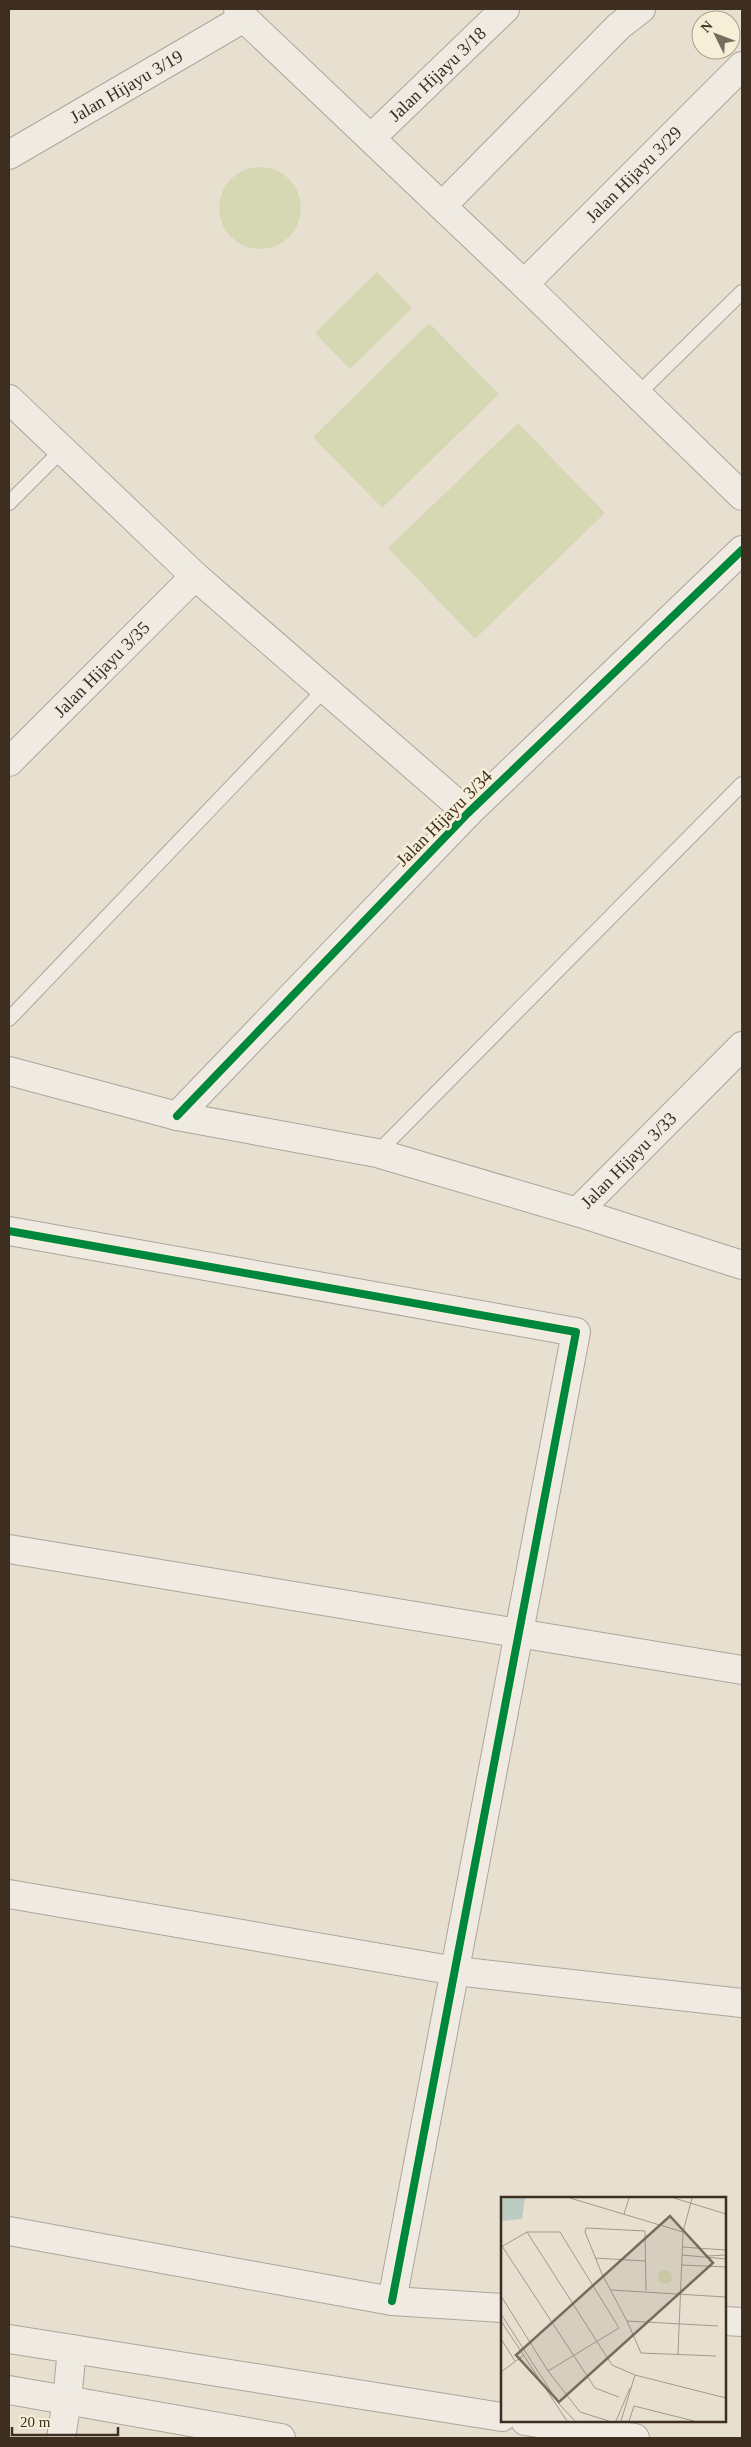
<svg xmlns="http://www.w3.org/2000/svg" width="751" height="2447" viewBox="0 0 751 2447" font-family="Georgia,serif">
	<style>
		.green { fill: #d6d7b3 }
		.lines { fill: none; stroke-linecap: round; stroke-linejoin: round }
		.service-casing { stroke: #ada599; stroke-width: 16 }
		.minor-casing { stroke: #ada599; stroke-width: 30 }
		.tertiary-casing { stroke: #ada599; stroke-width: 30 }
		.service { stroke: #efebe3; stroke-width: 14 }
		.minor { stroke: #efebe3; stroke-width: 28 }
		.tertiary { stroke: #efebe3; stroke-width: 28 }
		.cycleway-casing { stroke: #f7eed8; stroke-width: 11 }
		.cycleway { stroke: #00873e; stroke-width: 8 }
		.labels { text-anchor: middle; stroke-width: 5; stroke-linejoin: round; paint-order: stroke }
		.street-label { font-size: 18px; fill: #3d2e20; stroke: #f7eed8 }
		.inset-road { fill: none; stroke: #a3998a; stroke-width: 1 }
		.view { fill: #786c5e; fill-opacity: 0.15; stroke: #786c5e; stroke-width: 2.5 }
		.inset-edge { fill: none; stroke: #3d2e20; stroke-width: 2.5 }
	</style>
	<rect width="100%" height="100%" fill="#e7e0d1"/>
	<!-- green -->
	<g class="green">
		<circle cx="260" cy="208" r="41"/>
		<path d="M377 272 412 308 350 369 315 333Z"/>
		<path d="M429 323 499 394 382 508 313 437Z"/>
		<path d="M518 423 605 513 475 639 388 548Z"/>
	</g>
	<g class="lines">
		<!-- service casing -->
		<g class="service-casing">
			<g id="service">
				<path d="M638 394 742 292"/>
				<path d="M9 503 62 450"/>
				<path d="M9 1019 325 689"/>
				<path d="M377 1153 742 784"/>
			</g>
		</g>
		<!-- minor casing -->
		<g class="minor-casing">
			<g id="minor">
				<path d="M238 9 244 18 524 284 742 496"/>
				<path id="s1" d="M371 138 505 9"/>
				<path id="s2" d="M9 155 244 18"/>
				<path d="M442 206 619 26 641 9"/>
				<path id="s3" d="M524 284 742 66"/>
				<path d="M9 399 195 576 468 813"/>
				<path id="s4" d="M9 762 195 576"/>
				<path id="s5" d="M9 1071 177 1116 377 1153 577 1212 742 1046"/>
				<path d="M177 1116 468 813 742 550"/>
				<path d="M577 1212 742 1265"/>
				<path d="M9 1231 576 1332 392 2301"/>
				<path d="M9 1549 742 1670"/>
				<path d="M9 1894 456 1971 742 2003"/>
				<path d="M9 2231 392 2301 502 2308"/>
				<path d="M725 2321 742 2322"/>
				<path d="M61 2438 67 2400 72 2349"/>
			</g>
		</g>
		<!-- tertiary casing -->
		<g class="tertiary-casing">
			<g id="tertiary">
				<path d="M9 2339 502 2417"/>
				<path d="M9 2390 281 2438"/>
				<path d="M525 2421 635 2438"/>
			</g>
		</g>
		<!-- service -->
		<use href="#service" class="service"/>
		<!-- minor -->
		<use href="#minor" class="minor"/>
		<!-- tertiary -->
		<use href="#tertiary" class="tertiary"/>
		<!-- cycleway casing -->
		<g class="cycleway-casing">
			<g id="cycleway">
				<path d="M177 1116 468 813 742 550"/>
				<path d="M9 1231 576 1332 392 2301"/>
			</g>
		</g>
		<!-- cycleway -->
		<use href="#cycleway" class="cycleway"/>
	</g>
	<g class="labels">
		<!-- street labels -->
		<g class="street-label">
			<text dy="6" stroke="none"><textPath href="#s1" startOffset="92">Jalan Hijayu 3/18</textPath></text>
			<text dy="6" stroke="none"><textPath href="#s2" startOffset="136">Jalan Hijayu 3/19</textPath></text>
			<text dy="6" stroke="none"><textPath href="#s3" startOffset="155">Jalan Hijayu 3/29</textPath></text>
			<text dy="6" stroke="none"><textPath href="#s4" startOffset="131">Jalan Hijayu 3/35</textPath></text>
			<text transform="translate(444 818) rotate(-45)" y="6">Jalan Hijayu 3/34</text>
			<text dy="6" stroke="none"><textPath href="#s5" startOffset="659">Jalan Hijayu 3/33</textPath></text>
		</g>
	</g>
	<!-- overview -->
	<g transform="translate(501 2197)">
		<rect width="225" height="225" fill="#e7e0d1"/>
		<path d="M157 80a7 7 0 1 1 14 0a7 7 0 1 1-14 0Z" fill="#d6d7b3"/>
		<path d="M0 1H24L21 22 0 24Z" fill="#bcccc2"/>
		<path class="inset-road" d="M69 1 182 35M173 1 225 17M123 17 128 1M26 35 111 168 134 178 225 201M1 49 94 191 118 200M0 50 26 35H59L118 131 47 174M181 50 225 53M181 58 225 62M206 59 225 58M94 61 144 64M181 68 225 70M110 93 225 100M145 94 144 34 85 31 84 35 101 77 126 124 217 129M0 99 47 174 79 215 108 224M0 117 58 207 74 224M0 124 66 224M126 124 140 156 215 159M0 142 14 164M177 157 182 35 191 1M0 175 23 158M115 224 129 191M120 224 134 178M128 224 133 209 193 224"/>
		<path class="view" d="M169 19 212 66 58 205 15 158Z"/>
		<rect width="225" height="225" class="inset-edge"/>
	</g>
	<!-- border -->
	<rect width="751" height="2447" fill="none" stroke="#3d2e20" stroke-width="20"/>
	<!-- north arrow -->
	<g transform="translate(716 35) rotate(312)"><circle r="24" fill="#f7eed8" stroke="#ada18e"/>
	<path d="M0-4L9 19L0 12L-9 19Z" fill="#786c5e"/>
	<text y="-8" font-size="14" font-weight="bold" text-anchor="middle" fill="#3d2e20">N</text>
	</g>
	<!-- scale -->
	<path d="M12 2427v8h106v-8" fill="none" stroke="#3d2e20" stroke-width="2.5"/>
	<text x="20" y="2427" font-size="15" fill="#3d2e20" stroke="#f7eed8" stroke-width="4" paint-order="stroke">20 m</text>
</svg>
